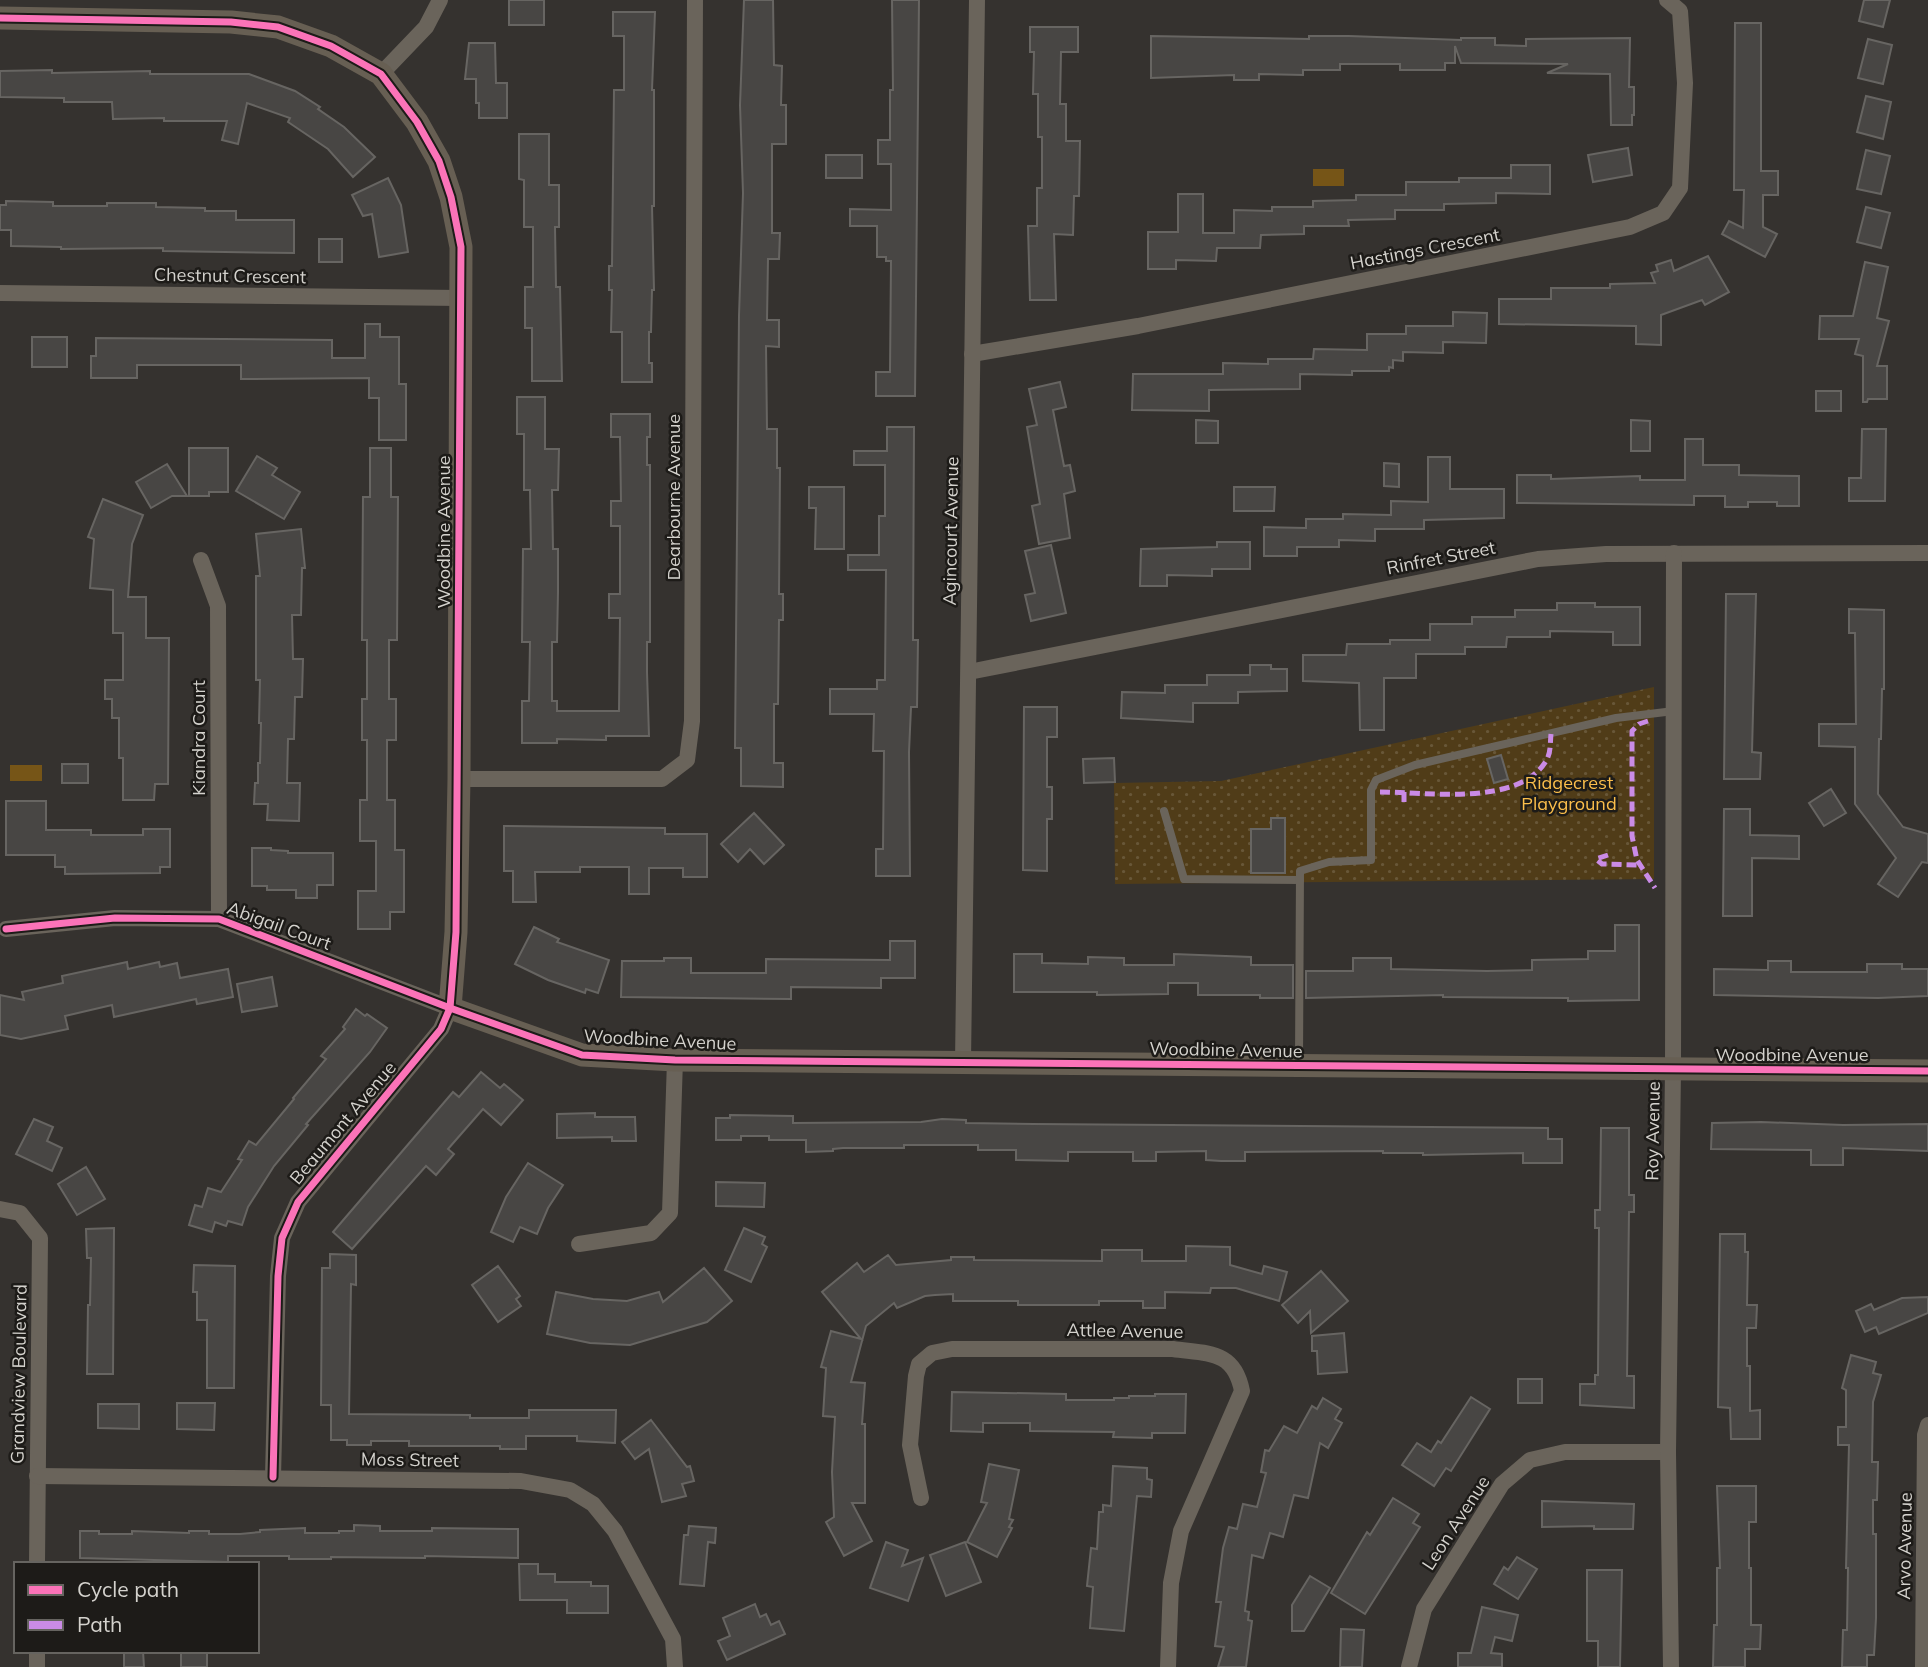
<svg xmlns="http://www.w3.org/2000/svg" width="1928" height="1667" viewBox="0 0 1928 1667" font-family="Mulish,sans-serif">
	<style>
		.park { fill: url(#park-dots) }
		.water { fill: #765517 }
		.building { fill: #484644; stroke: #676562; stroke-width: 2 }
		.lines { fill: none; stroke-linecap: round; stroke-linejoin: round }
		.lane { stroke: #6a645b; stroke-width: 8 }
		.street { stroke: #6a645b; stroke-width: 16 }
		.secondary { stroke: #675f53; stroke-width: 23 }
		.quiet { stroke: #ca8be6; stroke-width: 5; stroke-dasharray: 10 5; stroke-linecap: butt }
		.cycleway-casing { stroke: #1d1b18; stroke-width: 11 }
		.cycleway { stroke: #fb73b8; stroke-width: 7 }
		.labels { text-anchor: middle; stroke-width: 5; stroke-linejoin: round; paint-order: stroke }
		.street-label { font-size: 18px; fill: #d4d2cd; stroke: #1d1b18 }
		.park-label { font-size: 18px; fill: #fbbe4b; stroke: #1d1b18 }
	</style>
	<defs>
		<pattern id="park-dots" width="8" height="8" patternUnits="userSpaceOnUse" patternTransform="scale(1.75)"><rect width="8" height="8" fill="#503c18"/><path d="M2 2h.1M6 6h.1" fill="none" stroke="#685738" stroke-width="1.8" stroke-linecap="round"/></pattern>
	</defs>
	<rect width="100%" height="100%" fill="#35322f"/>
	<!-- park -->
	<path class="park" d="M1654 687V879L1115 884 1114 783 1221 781Z"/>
	<!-- water -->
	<g class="water">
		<rect x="1313" y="169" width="31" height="17"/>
		<rect x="10" y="765" width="32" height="16"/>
	</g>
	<!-- building -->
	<g class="building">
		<rect x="509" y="0" width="35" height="25"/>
		<path d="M744 0H773L774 65 782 66 781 105H786V144H772V233H780L779 259H768L767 320H779V347L766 346 767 429H777V468H780L779 594H783V620H779L778 704H774V763H783V787L741 786V748H735L739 316 743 193 740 105Z"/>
		<path d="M892 0H919L915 396H876V372H890L891 261H886V257H877V226H850V209L891 210V164H878V140H890V90H893Z"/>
		<path d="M1864 0H1890L1883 27 1859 21Z"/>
		<path d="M613 12H655L652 90H654V206H652L654 290H652L651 332H649V363H652V382H622V332H611L612 290H609V266H612L614 90H624V36H613Z"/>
		<path d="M1735 23H1761V171H1778V195H1763V227L1777 234 1765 257 1722 234 1729 221 1743 228 1744 190H1734Z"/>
		<path d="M1030 27H1078V52H1061L1060 104H1066V141H1080L1079 196H1074L1073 235 1054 234 1056 300H1030L1028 226H1037V188H1042V137H1038V94H1033L1034 52H1030Z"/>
		<path d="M1151 36 1309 39V36H1349L1461 40V38H1495V45L1526 46V39L1630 38 1629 87H1634V115H1632V125H1611L1610 74 1547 73 1568 64 1461 63 1455 46V63H1445V70H1400V64H1340V70H1303V75L1259 74V80H1234V75L1151 78Z"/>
		<path d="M1868 39 1892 45 1883 84 1858 78Z"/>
		<path d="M469 43H495L496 83H507V118H479V103H476V79H465Z"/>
		<path d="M52 70V73L150 71V74H249L295 91 320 107 318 109 344 127 375 157 353 177 328 149 288 122 290 118 247 103 238 144 222 140 227 121H164V118L113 119 112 102H64V98L0 97V71Z"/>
		<path d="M1866 96 1891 102 1883 139 1857 132Z"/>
		<path d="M519 134H549V185H559V227H555L556 287H560L562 381H532V328H525V287H533V227H524V180L519 179Z"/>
		<path d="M1628 148 1632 175 1593 182 1588 155Z"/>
		<path d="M1866 150 1890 156 1881 194 1857 189Z"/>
		<rect x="826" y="155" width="36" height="23"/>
		<path d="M1511 165H1550V194L1496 193V203L1444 204V210H1395V219L1348 220 1349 226H1304V234L1261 235 1260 248H1217L1216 261 1176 260V269H1148V232H1178V194H1203V233H1234V210L1272 211V207H1313V201L1356 200V195H1406V182H1459V178H1511Z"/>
		<path d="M388 178 401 205 408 252 379 257 372 214 363 216 352 195Z"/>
		<path d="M6 201 53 202V206H107V203H156V207L205 208V211H236V220H294V253L163 251V248L61 249V247L11 246V230H0V205H6Z"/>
		<path d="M1866 207 1890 213 1881 248 1857 242Z"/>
		<rect x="319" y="239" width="23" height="23"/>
		<path d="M1708 256 1729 292 1705 305 1702 300 1661 315V345L1636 344V326L1499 324V299H1551V288H1610V284L1655 283 1651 273 1658 271 1656 265 1671 260 1674 271Z"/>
		<path d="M1865 262 1888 267 1877 318 1889 321 1877 366H1887V399H1868L1867 402H1863V356L1855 354 1859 339H1819L1820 316H1853Z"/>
		<path d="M1453 312 1487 313 1486 343 1443 342V353L1403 352V361L1393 360V368L1389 367V371H1352V375L1300 374V389L1209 390V411L1132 410 1133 374H1223V363L1268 364V359H1313L1314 349 1367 350V334H1406V326H1453Z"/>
		<path d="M365 324H380V337H399V384H406V440H379V398H369V378L241 379V365H137V378H91V356H96V338L332 340V358H365Z"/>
		<rect x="32" y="337" width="35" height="30"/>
		<path d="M1060 382 1066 407 1053 410 1064 466 1070 465 1075 491 1064 494 1070 538 1039 544 1032 506 1040 504 1027 427 1037 425 1029 389Z"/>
		<rect x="1816" y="391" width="25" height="20"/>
		<path d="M517 397H545V449H559L558 490H552L553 549H558V592L557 642H552V701H557V711H619L620 618H609V594H620V526H611V501H621L620 437H611V414H650V437H647V465H650V642H647V672L649 736H606V740L557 739V743H522V701H529L530 642H522L523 549H531L530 490H524V434H517Z"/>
		<path d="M1196 420 1218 421V443H1196Z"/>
		<path d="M1631 420 1650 421V451H1631Z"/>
		<path d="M887 427H914L913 640H918L917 707H911L909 752 910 876H876V849H883L884 751H873L874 714H830V689H877V680H885L886 570H848V555H879V516H885V465H854V451H887Z"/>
		<path d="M1862 429H1886L1885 501H1849V478H1861Z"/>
		<path d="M1685 439H1703V465H1739V475L1799 476V506H1777V502H1748V507H1725V496H1694V505L1517 503V475H1551V479L1640 476V480H1685Z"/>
		<path d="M189 448H228V492H209V496H189Z"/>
		<path d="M370 448H391V497H398L397 640H389V699H396V740H387V800H395V850H404V912H390V929H358V891H376V841H360V800H367V740H362V699H367V640H362L363 497H370Z"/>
		<path d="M257 456 277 468 272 475 300 492 284 519 236 491Z"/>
		<path d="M1428 457H1450V489H1504V518L1424 520V529H1375V541L1339 540V547H1297V556H1264V527L1306 528V519H1343V514L1391 515V501L1428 502Z"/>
		<path d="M1384 463 1399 464V487L1384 486Z"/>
		<path d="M167 464 187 496H172L151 508 136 482Z"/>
		<path d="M809 487H844V549H815L816 508H809Z"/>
		<path d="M1234 487H1275L1274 511H1234Z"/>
		<path d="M103 499 143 515 132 544 128 597H146V638H169L168 784H155L154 800H123V758H119V718H112V699H105V680H123V633H113V590L90 588 94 539 88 537Z"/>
		<path d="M301 529 305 568H302L301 615H292L293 659H303L302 697H295L294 739H288L287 783H300L299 821 267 820 268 804H254L255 783H258V763H260L261 723H259L260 680H256V576H260L256 534Z"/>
		<path d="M1217 542H1250V569H1212V576L1167 575V586H1140L1141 549 1217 547Z"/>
		<path d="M1051 545 1066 613 1031 621 1025 595 1035 593 1025 551Z"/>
		<path d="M1726 594H1756L1752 752 1761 753 1760 779H1724Z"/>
		<path d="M1557 603H1595V607H1640V645H1613V632L1550 631V637H1507L1506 647H1465V654H1416V678H1384V730H1360L1359 683 1303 681V655H1346L1347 644H1390V640H1430V624H1472V617H1515V610H1557Z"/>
		<path d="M1849 609 1884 610V689H1882L1881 739H1879L1878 794 1903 827 1928 834V863L1922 862 1898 897 1878 884 1896 858 1855 804V747L1819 746V724H1856L1855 633H1849Z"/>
		<path d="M1250 665H1271V669H1287V691L1238 692V703H1193V722L1121 718 1122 692 1165 693V685H1207V675H1250Z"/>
		<path d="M1024 707H1057V737H1047V787H1052V819H1047V871L1023 870Z"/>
		<path d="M1501 755 1508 779 1494 783 1487 759Z"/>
		<path d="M1114 758 1115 782 1084 783 1083 759Z"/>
		<rect x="62" y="764" width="26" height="19"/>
		<path d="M1831 789 1846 813 1824 826 1809 803Z"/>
		<path d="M6 801H46V830H91V835H143V829H170V867H160V873L65 874V867H55V855H6Z"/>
		<path d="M1724 809H1750V835L1799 836V859L1752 858V916H1723Z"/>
		<path d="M754 813 784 845 764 864 750 849 738 862 721 844Z"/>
		<path d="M1271 818H1285V873H1251V829H1271Z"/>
		<path d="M504 826 665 828V834H707V877H683V868H649V894H629V867H580V872H535L536 902H513V871H504Z"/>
		<path d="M252 848H271V850L288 851V853H333V885H317V898H296V890H267V886H252Z"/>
		<path d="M1615 925H1639V1000L1568 1001V998L1443 997V995L1306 998V971H1353V958H1391V969L1487 971 1532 970V960L1588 959V951H1615Z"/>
		<path d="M534 927 559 939 557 942 609 960 598 993 586 989 585 993 548 980 515 964Z"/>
		<path d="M890 941H915V978H881V988L791 987V999L621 997 622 961H664V958H691V973H766V959L890 960Z"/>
		<path d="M1014 954H1042V963L1088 964V957L1124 958V965H1174V954L1251 957V965H1293V998H1260V995H1198V983H1168V994L1097 995V992H1014Z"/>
		<path d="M1768 961H1791V972H1867V964H1902V969H1928V996L1878 998 1714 995V969L1768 970Z"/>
		<path d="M127 962 128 969 159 962 160 967 177 963 180 978 228 969 233 997 197 1004 196 999 114 1017 112 1005 65 1016 68 1029 21 1039 0 1035V995L24 1000 22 992 63 983 62 976Z"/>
		<path d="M272 977 277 1006 242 1012 237 984Z"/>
		<path d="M356 1009 365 1016 367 1014 387 1028 370 1052 306 1124 308 1125 274 1166 248 1207 242 1225 228 1221 226 1226 215 1222 212 1232 189 1225 195 1205 202 1207 208 1188 221 1192 242 1160 238 1159 249 1141 256 1145 294 1099 293 1098 326 1059 321 1056 345 1029 343 1027Z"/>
		<path d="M481 1072 500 1088 504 1084 523 1100 501 1125 483 1109 448 1149 454 1154 436 1175 426 1166 352 1249 333 1232 453 1092 459 1097Z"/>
		<path d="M595 1113V1117H635L636 1141H612V1137L557 1138V1114Z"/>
		<path d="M730 1115 793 1116V1123L921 1122 942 1119 966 1120V1123L1034 1124 1548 1128V1139H1562V1163H1523V1153L1423 1155V1153H1383V1151L1245 1152V1161H1221L1206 1160V1151L1156 1152V1161H1133V1152H1068V1161L1016 1160V1150H978V1145H904V1148H843L833 1149V1151L806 1152V1140H769V1136H741V1140H716V1118H730Z"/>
		<path d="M34 1119 53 1127 47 1141 62 1148 52 1171 16 1154Z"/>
		<path d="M1761 1122 1843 1125 1928 1124V1151L1843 1148V1165H1811V1150L1711 1149 1712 1123Z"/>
		<path d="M1601 1128H1629V1195H1634V1212H1629L1627 1376H1634V1408L1580 1405V1384H1595V1375H1598L1599 1228H1595V1210H1600Z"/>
		<path d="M528 1163 563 1185 548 1208 537 1234 520 1227 513 1242 491 1232 506 1197Z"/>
		<path d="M86 1167 105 1199 77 1215 58 1184Z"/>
		<path d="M716 1182 765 1183 764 1207 716 1206Z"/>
		<path d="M114 1228 113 1374H87L88 1305H90L91 1258H87L86 1229Z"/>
		<path d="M744 1228 765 1237 762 1244 767 1247 751 1282 725 1270Z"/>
		<path d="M1720 1234H1745V1252H1748L1747 1305H1757L1756 1328H1747V1366H1750V1411L1760 1410V1439H1731L1730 1408 1718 1407Z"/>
		<path d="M1186 1246 1230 1247V1265L1262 1274 1264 1266 1287 1272 1279 1301 1236 1288H1211L1210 1293 1165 1292V1308H1143V1301H1099V1305H1018V1301H953V1294L935 1295 925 1296 897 1308 894 1303 866 1326 851 1382 865 1383 862 1424H865V1503H852L872 1541 844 1556 826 1522 834 1517 832 1472 835 1417 823 1416 826 1368 821 1367 831 1331 861 1339 822 1292 857 1263 864 1272 888 1255 896 1265 951 1260V1257H974V1260L1102 1261V1250H1142V1261H1186Z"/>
		<path d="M330 1254 356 1255V1285L351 1284 349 1414 470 1415V1418H529V1410H616L615 1443 577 1441V1436H526V1449H500V1446H409V1441H371V1445H347V1440H331V1405H321L322 1268H330Z"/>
		<path d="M194 1265 235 1266 234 1388H207V1320H197V1292H193Z"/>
		<path d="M498 1266 520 1296 516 1299 521 1306 498 1322 472 1285Z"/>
		<path d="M704 1268 732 1301 707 1322 630 1345 590 1343 547 1334 556 1292 593 1299 627 1301 659 1292 663 1302Z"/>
		<path d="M1321 1271 1348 1301 1311 1333 1310 1311 1298 1323 1282 1305Z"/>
		<path d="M1928 1297V1313L1879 1334 1876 1327 1865 1332 1856 1311 1871 1304 1874 1310 1902 1298Z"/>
		<path d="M1344 1333 1347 1372 1318 1374 1317 1351H1312V1336Z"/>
		<path d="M1851 1355 1876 1362 1873 1373 1881 1375 1873 1402 1872 1462H1878L1877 1500H1873V1534H1876V1618L1874 1655H1867V1667H1842L1843 1630H1847L1848 1568H1846L1849 1445H1838V1427H1846V1390L1842 1388Z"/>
		<rect x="1518" y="1379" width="24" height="24"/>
		<path d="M952 1392 1066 1394V1400H1114V1398H1129V1396H1155V1394H1186L1185 1433H1152V1438L1113 1437 1114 1432 1030 1431V1423H983V1432L951 1431Z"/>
		<path d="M1471 1397 1490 1409 1451 1471 1446 1468 1434 1486 1402 1465 1417 1443 1431 1452 1438 1441 1441 1443Z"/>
		<path d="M1323 1398 1341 1409 1335 1419 1342 1423 1328 1448 1320 1443 1308 1498 1294 1495 1283 1537 1270 1533 1263 1558 1252 1555 1245 1611 1249 1612 1248 1620 1252 1621 1246 1667H1218L1224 1647 1215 1646 1221 1602H1216L1223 1548 1229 1527 1237 1529 1243 1504 1257 1507 1266 1473 1261 1472 1265 1450 1269 1451 1284 1426 1297 1433 1312 1406 1317 1409Z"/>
		<path d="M177 1403H215L214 1430 177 1429Z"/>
		<path d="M98 1404H139V1429L98 1428Z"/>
		<path d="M651 1420 687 1467 690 1466 694 1481 682 1484 686 1496 662 1502 649 1449 635 1459 622 1442Z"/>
		<path d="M989 1464 1019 1470 1009 1519 1013 1520 1009 1527 1012 1528 997 1557 967 1542 987 1503 981 1502Z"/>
		<path d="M1113 1466 1147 1468V1479L1152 1480 1151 1497 1137 1496 1124 1631 1090 1628 1093 1587 1087 1586 1091 1548 1097 1549 1099 1512H1103V1505L1111 1506Z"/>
		<path d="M1717 1486H1756V1522H1749V1568H1751V1625H1761L1760 1649H1745V1667H1713L1714 1625H1717V1568H1720Z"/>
		<path d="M1393 1498 1419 1514 1413 1523 1420 1527 1365 1614 1331 1593 1367 1532 1370 1535Z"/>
		<path d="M1542 1501 1634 1504 1633 1529H1594V1526L1542 1527Z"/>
		<path d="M354 1525 380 1526V1531H432V1528L518 1529V1558L425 1556V1558L331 1557V1559H289V1556H228V1562L80 1558V1531H99V1534H132V1531L189 1533V1531H209V1534H240L260 1532V1530L305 1528V1533H339V1531H354Z"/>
		<path d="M689 1526 716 1528 715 1543 708 1542 704 1586 680 1584 684 1535H688Z"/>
		<path d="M886 1542 908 1550 902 1566 923 1558 908 1601 870 1588Z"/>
		<path d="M965 1542 981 1582 946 1596 930 1555Z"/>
		<path d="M1517 1557 1537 1569 1518 1599 1494 1584 1504 1567 1508 1570Z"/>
		<path d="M519 1564H538V1574H555V1582H591V1586H608V1613H567V1600H520Z"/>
		<path d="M1587 1570H1622L1620 1667H1598V1641H1587Z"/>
		<path d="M1310 1576 1330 1588 1304 1631H1292V1605Z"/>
		<path d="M755 1604 760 1617 766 1614 771 1625 779 1621 785 1634 727 1660 718 1641 730 1636 723 1618Z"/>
		<path d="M1482 1607 1518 1615 1512 1641 1495 1637 1491 1653 1502 1654V1667H1458V1653H1471Z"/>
		<path d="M1341 1629 1364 1630 1362 1667H1340Z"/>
		<path d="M124 1651H143L144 1667H124Z"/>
		<rect x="181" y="1651" width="26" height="16"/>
	</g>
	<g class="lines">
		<!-- lane -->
		<g class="lane">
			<path d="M1164 811 1184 879 1300 880"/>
			<path d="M1299 1062 1300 871 1329 862 1371 860V790L1376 780 1415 765 1616 718 1674 711"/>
		</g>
		<!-- street -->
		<g class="street">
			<path d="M381 74 426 27 440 0"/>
			<path d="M0 293 461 298"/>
			<path d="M972 354 1138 326 1630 227 1663 213 1680 188 1685 83 1680 11 1667 0"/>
			<path d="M201 560 218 606 219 919"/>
			<path d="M969 672 1538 559 1606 554 1928 553"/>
			<path d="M459 779H662L687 760 692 721 695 0"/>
			<path d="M6 929 115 918 219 919 450 1008 441 1029 298 1202 282 1238 278 1276 273 1477"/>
			<path d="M963 1062 977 0"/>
			<path d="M0 1209 20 1213 40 1238 37 1564"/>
			<path d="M579 1244 651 1233 670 1213 675 1060"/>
			<path d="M37 1476 521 1481 570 1490 593 1504 615 1531 673 1639 675 1667"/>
			<path d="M921 1498 910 1445 916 1376 919 1364 932 1353 952 1349H1173C1208 1354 1234 1350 1242 1391L1181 1531 1171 1583 1168 1667"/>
			<path d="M37 1667V1651"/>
			<path d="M1409 1667 1424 1609 1502 1484 1530 1460 1565 1452H1668"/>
			<path d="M1671 1667 1668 1452 1673 1070 1674 553"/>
			<path d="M1923 1667 1925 1435 1928 1425"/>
		</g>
		<!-- secondary -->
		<path class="secondary" d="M0 18 231 22 278 27 331 46 381 74 417 122 439 161 451 197 461 247 459 779 456 932 450 1008 582 1055 675 1060 1928 1071"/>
		<!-- quiet -->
		<g class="quiet">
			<path d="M1648 721 1639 724 1632 731V836L1637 860 1655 888"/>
			<path d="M1380 792C1426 792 1518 807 1546 761 1551 753 1550 744 1551 734"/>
			<path d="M1404 792V807"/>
			<path d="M1608 855 1596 859 1602 864 1639 865"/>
		</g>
		<!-- cycleway casing -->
		<g class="cycleway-casing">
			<g id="cycleway">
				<path d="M0 18 231 22 278 27 331 46 381 74 417 122 439 161 451 197 461 247 456 932 450 1008 441 1029 298 1202 282 1238 278 1276 273 1477"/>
				<path d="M6 929 115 918 219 919 450 1008 582 1055 675 1060 1928 1071"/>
			</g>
		</g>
		<!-- cycleway -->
		<use href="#cycleway" class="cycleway"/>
	</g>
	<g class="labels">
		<!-- street labels -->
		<g class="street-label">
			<text transform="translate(1425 249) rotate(-11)" y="6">Hastings Crescent</text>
			<text transform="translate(230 276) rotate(1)" y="6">Chestnut Crescent</text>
			<text transform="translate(674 497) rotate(-90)" y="6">Dearbourne Avenue</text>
			<text transform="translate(951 531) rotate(-89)" y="6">Agincourt Avenue</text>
			<text transform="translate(444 532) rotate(-90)" y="6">Woodbine Avenue</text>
			<text transform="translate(1441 558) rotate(-11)" y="6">Rinfret Street</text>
			<text transform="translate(199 738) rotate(-90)" y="6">Kiandra Court</text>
			<text transform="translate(279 926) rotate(20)" y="6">Abigail Court</text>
			<text transform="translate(660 1040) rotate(3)" y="6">Woodbine Avenue</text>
			<text transform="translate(1226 1050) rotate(1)" y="6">Woodbine Avenue</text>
			<text x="1792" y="1061">Woodbine Avenue</text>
			<text transform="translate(343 1123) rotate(-50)" y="6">Beaumont Avenue</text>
			<text transform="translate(1653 1131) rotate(-89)" y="6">Roy Avenue</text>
			<text transform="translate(1125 1331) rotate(1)" y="6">Attlee Avenue</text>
			<text transform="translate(19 1374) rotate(-89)" y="6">Grandview Boulevard</text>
			<text transform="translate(410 1460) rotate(1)" y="6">Moss Street</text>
			<text transform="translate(1456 1523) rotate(-57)" y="6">Leon Avenue</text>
			<text transform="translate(1905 1546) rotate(-89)" y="6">Arvo Avenue</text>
		</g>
		<!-- park labels -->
		<g class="park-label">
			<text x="1569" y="789">Ridgecrest<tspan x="1569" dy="21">Playground</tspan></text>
		</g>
	</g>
	<!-- legend -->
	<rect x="14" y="1562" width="245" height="91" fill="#1d1b18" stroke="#666460" stroke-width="2"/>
	<rect x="28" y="1585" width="35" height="10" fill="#fb73b8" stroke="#666460" stroke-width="2"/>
	<text x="77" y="1597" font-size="21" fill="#d4d2cd">Cycle path</text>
	<rect x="28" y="1620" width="35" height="10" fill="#ca8be6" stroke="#666460" stroke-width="2"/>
	<text x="77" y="1632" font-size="21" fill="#d4d2cd">Path</text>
</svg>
